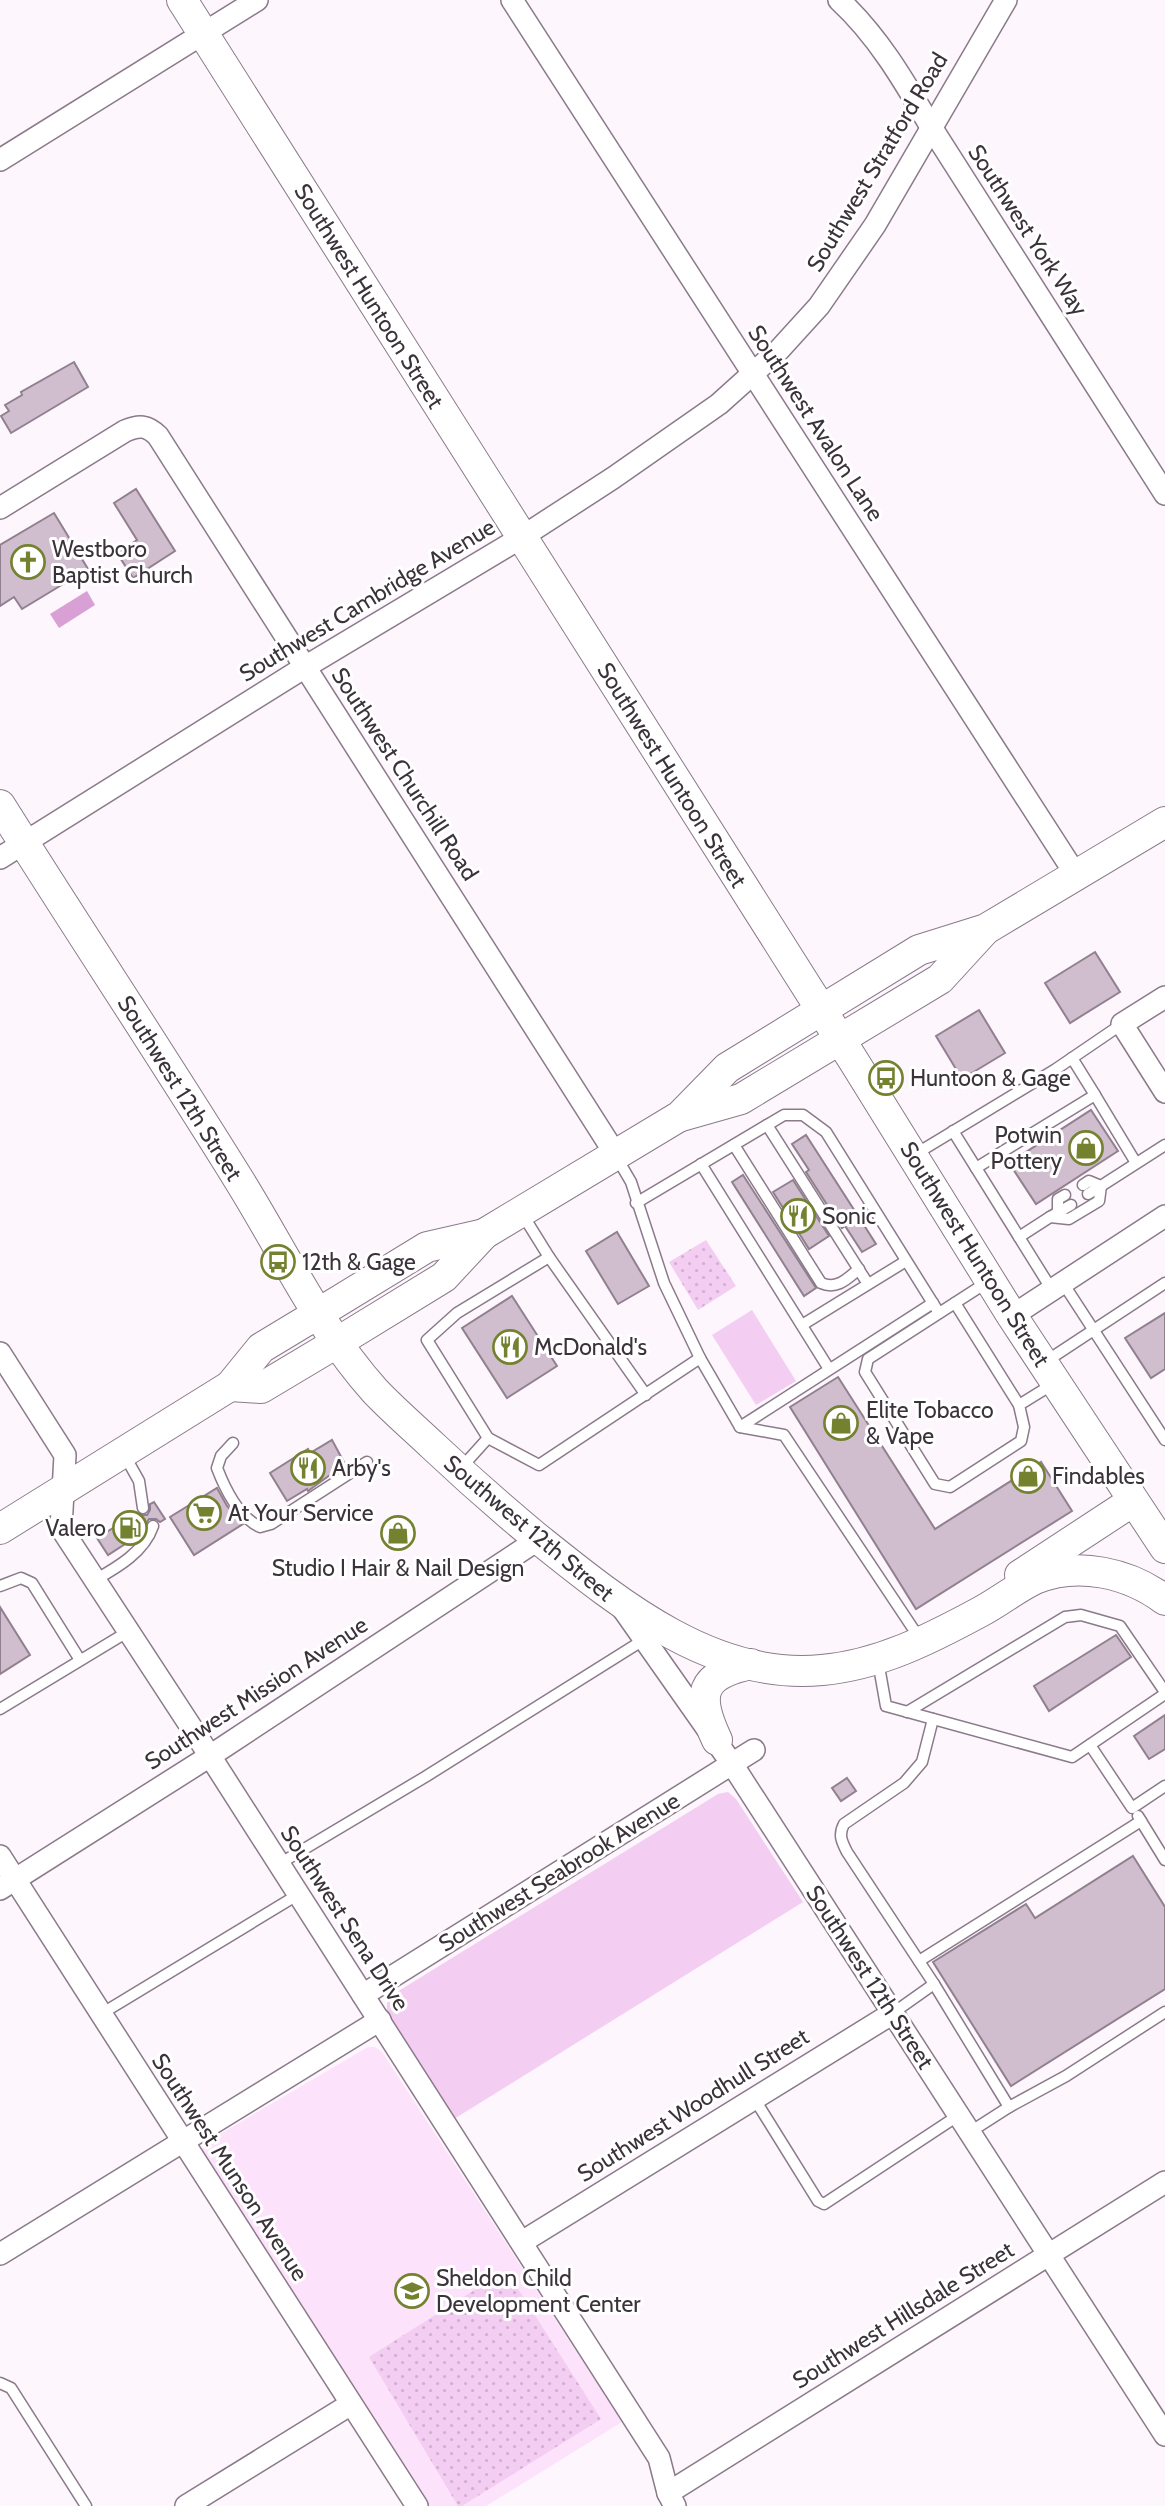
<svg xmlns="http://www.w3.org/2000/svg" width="1165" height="2506" viewBox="0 0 1165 2506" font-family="Cabin,sans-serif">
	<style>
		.built { fill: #fce2fa }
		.grass { fill: #f4cdf2 }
		.park { fill: url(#park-dots) }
		.water { fill: #d8a0d5 }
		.building { fill: #d0becf; stroke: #918090; stroke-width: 2 }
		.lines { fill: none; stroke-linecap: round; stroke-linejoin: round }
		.service-casing { stroke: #8b7a8a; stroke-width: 13 }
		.minor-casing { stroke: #8b7a8a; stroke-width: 24 }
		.secondary-casing { stroke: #8b7a8a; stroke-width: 32 }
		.service { stroke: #fff; stroke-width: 10 }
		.minor { stroke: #fff; stroke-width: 21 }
		.secondary { stroke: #fff; stroke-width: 30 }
		.labels { text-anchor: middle; stroke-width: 6; stroke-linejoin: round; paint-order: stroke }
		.street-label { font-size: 23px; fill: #3b333a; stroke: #fff }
		.poi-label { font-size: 23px; fill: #3b333a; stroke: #fff; text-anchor: start }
	</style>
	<defs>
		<pattern id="park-dots" width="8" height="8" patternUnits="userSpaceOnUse" patternTransform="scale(1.75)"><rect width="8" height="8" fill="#f4cdf2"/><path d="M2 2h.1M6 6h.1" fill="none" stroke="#d2b0d0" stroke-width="1.8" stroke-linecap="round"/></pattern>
	</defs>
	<rect width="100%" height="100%" fill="#fdf6fd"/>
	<!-- built -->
	<path class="built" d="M368 2047H375L382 2052 622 2422 486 2506H427L203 2159 202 2149 210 2140Z"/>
	<!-- grass -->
	<g class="grass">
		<path d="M752 1310 796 1381 756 1405 712 1335Z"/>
		<path d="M728 1792 736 1799 803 1902 454 2119 387 2012V2003L392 1995 718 1794Z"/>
	</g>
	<!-- park -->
	<g class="park">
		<path d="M706 1240 736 1286 698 1310 669 1262Z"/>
		<path d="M506 2270 601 2419 462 2506H458L369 2357Z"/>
	</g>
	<!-- water -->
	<path class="water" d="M87 591 95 605 59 628 50 614Z"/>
	<!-- building -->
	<g class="building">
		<path d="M74 362 88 387 11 433 1 416 9 411 5 405 22 395 21 392Z"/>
		<path d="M136 489 175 551 133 578 117 553 137 540 114 503Z"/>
		<path d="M54 513 88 569 22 609 14 597 0 606V545Z"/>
		<path d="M1095 952 1120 992 1070 1023 1045 983Z"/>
		<path d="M979 1010 1005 1053 962 1079 936 1036Z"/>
		<path d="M1091 1110 1118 1151 1036 1204 1009 1163Z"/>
		<path d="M806 1135 876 1244 862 1252 845 1226 842 1228 806 1172 809 1170 792 1144Z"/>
		<path d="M743 1175 816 1288 804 1296 732 1182Z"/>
		<path d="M793 1180 829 1236 809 1249 773 1192Z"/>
		<path d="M617 1232 649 1286 618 1304 586 1251Z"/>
		<path d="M512 1296 557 1366 507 1398 462 1328Z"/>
		<path d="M1165 1313V1369L1151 1378 1125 1338Z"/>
		<path d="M838 1377 935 1529 1041 1462 1072 1511 916 1609 790 1407Z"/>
		<path d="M332 1440 345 1464 308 1491 307 1489 287 1501 270 1473 308 1449 310 1453Z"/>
		<path d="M217 1488 227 1506 243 1524 194 1555 170 1517Z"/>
		<path d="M154 1502 165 1519 160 1522 156 1519H149L139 1535 108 1555 97 1538 137 1513 141 1515H147L150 1510V1504Z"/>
		<path d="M0 1607 30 1655 0 1674Z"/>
		<path d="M1116 1635 1131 1657 1049 1711 1034 1686Z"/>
		<path d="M1165 1715V1749L1149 1759 1134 1736Z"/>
		<path d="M847 1778 856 1791 841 1801 832 1788Z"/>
		<path d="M1133 1856 1165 1907V1989L1011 2086 933 1962 1026 1904 1035 1918Z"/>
	</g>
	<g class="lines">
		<!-- service casing -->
		<g class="service-casing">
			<g id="service">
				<path d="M1095 1095 1136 1163"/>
				<path d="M767 1125 868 1284"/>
				<path d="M953 1131 1052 1290"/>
				<path d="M734 1145 821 1283C837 1290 847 1279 859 1269"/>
				<path d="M914 1155 1056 1069 1122 1024"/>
				<path d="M617 1158 631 1182 664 1283 700 1358"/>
				<path d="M701 1164 829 1369"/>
				<path d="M976 1168 1095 1095 1072 1058"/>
				<path d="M1083 1185 1089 1181 1101 1186 1165 1145"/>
				<path d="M1088 1194 1101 1186"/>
				<path d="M636 1203 784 1115H803L826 1132 939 1313"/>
				<path d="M521 1212 549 1257 646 1395"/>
				<path d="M1058 1213V1199L1065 1195"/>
				<path d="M1050 1217 1071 1205"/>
				<path d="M1019 1237 1050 1217 1069 1219 1099 1201 1101 1186"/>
				<path d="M549 1257 457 1313 427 1340 488 1438 539 1465 700 1358 740 1427 784 1435 920 1639"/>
				<path d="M989 1281 868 1359 865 1372 935 1484 950 1487 1021 1441 1024 1427 1019 1405 1053 1384"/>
				<path d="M1063 1283 1165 1440"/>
				<path d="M955 1303 1019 1405"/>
				<path d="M802 1325 906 1261"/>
				<path d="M1045 1362 1165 1283"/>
				<path d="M740 1427 933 1303"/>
				<path d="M233 1443 221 1456 217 1468C225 1489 239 1517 260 1527L271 1524 367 1462"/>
				<path d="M125 1456 139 1481 143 1508"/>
				<path d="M461 1468 488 1438"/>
				<path d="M95 1580C118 1567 144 1552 153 1526"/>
				<path d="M0 1586 21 1578 32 1583 80 1660"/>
				<path d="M878 1661 886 1706 1072 1757 1165 1694"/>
				<path d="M0 1709 129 1631"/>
				<path d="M907 1712 1065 1617 1081 1615 1120 1626 1165 1692"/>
				<path d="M1090 1745 1132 1808 1165 1786"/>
				<path d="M1138 1816 1165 1860"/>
				<path d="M279 1864 425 1777 645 1639"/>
				<path d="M919 1961 1141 1821"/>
				<path d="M934 1984 1009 2107 970 2132"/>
				<path d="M893 2013 934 1984 847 1852C842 1842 838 1835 844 1824L904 1783 922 1762 933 1719"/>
				<path d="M101 2014 299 1894"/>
				<path d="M754 2098 818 2201 824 2204 959 2115"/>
				<path d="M1009 2107 1066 2076 1165 2012"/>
				<path d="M0 2383 11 2388 86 2506"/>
			</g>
		</g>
		<!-- minor casing -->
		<g class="minor-casing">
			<g id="minor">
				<path d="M512 0 1076 875"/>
				<path d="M839 0C878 36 904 81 931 127L1165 494"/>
				<path d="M0 160 257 0"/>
				<path d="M0 508 125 431C139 425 147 425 158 436L616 1155"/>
				<path d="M0 858 305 667 522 537 613 478 719 404 779 350 819 306 875 225 1006 0"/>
				<path d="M1165 997 1122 1024 1165 1092"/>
				<path d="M1012 1316 1165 1216"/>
				<path d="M0 1353 65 1455 61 1528 210 1756 659 2458 668 2493 675 2506"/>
				<path d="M623 1609 732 1764 1165 2435"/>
				<path d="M0 1856 417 2506"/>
				<path d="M0 1889 210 1756 539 1539"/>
				<path d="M363 1995 754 1750"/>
				<path d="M522 2242 893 2013"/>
				<path d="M0 2254 380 2020"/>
				<path d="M668 2493 1165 2182"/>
				<path d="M186 2506 351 2404"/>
			</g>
		</g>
		<!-- secondary casing -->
		<g class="secondary-casing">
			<g id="secondary">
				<path d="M182 0 855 1063 1012 1316 1165 1548"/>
				<path d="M0 805C79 931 161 1054 239 1180 282 1249 320 1330 375 1391 393 1410 414 1428 433 1446 467 1478 501 1508 536 1537 616 1601 712 1681 822 1670 879 1665 930 1639 980 1612 999 1602 1016 1588 1035 1579 1078 1561 1129 1573 1165 1600"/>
				<path d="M681 1116 741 1099 940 979 984 931"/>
				<path d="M230 1386 261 1388 338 1342 444 1277 484 1234 680 1116 727 1068 919 950 986 929 1165 822"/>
				<path d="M0 1529 230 1386 261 1348 319 1313 427 1247 484 1234"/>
				<path d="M1020 1575 1133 1501"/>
				<path d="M717 1740C696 1695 699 1675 751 1664"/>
			</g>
		</g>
		<!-- service -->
		<use href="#service" class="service"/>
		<!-- minor -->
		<use href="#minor" class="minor"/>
		<!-- secondary -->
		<use href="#secondary" class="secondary"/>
	</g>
	<!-- icons -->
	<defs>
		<g id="church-ring" transform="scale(1.75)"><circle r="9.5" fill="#fff" stroke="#74812f" stroke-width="1.5"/><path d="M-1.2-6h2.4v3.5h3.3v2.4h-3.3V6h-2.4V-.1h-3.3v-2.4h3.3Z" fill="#74812f"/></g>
		<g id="bus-ring" transform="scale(1.75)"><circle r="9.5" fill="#fff" stroke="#74812f" stroke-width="1.5"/><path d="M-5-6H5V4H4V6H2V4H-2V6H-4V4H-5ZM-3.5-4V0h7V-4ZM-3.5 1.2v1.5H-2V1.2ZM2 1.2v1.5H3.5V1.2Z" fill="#74812f"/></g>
		<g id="shop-ring" transform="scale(1.75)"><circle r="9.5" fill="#fff" stroke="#74812f" stroke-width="1.5"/><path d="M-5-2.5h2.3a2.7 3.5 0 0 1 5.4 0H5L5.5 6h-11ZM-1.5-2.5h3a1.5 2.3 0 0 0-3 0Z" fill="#74812f"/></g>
		<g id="restaurant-ring" transform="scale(1.75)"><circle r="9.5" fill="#fff" stroke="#74812f" stroke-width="1.5"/><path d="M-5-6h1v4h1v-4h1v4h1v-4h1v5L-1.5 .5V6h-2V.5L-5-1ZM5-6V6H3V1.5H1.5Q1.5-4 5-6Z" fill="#74812f"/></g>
		<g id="supermarket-ring" transform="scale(1.75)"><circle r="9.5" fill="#fff" stroke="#74812f" stroke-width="1.5"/><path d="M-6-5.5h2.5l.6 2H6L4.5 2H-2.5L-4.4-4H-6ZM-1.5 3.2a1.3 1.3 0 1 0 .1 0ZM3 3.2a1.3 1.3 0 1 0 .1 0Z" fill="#74812f"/></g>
		<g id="fuel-ring" transform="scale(1.75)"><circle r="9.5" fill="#fff" stroke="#74812f" stroke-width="1.5"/><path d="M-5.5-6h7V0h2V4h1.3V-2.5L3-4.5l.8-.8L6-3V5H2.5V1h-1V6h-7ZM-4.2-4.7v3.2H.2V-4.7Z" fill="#74812f"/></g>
		<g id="school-ring" transform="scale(1.75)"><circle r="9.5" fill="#fff" stroke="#74812f" stroke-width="1.5"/><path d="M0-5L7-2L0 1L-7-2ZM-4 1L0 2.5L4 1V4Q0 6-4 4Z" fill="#74812f"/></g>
	</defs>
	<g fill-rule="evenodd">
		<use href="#church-ring" x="28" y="562"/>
		<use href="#bus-ring" x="886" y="1078"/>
		<use href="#shop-ring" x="1086" y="1148"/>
		<use href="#restaurant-ring" x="798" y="1216"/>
		<use href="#bus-ring" x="278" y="1262"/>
		<use href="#restaurant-ring" x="510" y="1347"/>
		<use href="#shop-ring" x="841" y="1423"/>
		<use href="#restaurant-ring" x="308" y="1468"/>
		<use href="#shop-ring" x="1028" y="1476"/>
		<use href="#supermarket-ring" x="204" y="1513"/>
		<use href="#fuel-ring" x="130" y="1528"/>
		<use href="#shop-ring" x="398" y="1533"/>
		<use href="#school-ring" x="412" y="2291"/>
	</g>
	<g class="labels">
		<!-- street labels -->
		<g class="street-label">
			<text transform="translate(877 162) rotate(-59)" y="8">Southwest Stratford Road</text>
			<text transform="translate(1028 230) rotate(57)" y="8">Southwest York Way</text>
			<text transform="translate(369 296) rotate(58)" y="8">Southwest Huntoon Street</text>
			<text transform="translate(816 423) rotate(57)" y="8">Southwest Avalon Lane</text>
			<text transform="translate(367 600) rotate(-31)" y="8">Southwest Cambridge Avenue</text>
			<text transform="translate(405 774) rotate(57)" y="8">Southwest Churchill Road</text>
			<text transform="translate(672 775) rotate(58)" y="8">Southwest Huntoon Street</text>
			<text transform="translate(180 1088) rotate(58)" y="8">Southwest 12th Street</text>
			<text transform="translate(975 1254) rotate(58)" y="8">Southwest Huntoon Street</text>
			<text transform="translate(529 1528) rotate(40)" y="8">Southwest 12th Street</text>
			<text transform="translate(256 1693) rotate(-33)" y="8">Southwest Mission Avenue</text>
			<text transform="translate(559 1872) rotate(-32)" y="8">Southwest Seabrook Avenue</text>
			<text transform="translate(345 1918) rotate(57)" y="8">Southwest Sena Drive</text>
			<text transform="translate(870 1977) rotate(57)" y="8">Southwest 12th Street</text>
			<text transform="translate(693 2105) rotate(-32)" y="8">Southwest Woodhull Street</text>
			<text transform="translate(230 2167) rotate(57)" y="8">Southwest Munson Avenue</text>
			<text transform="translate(903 2315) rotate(-32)" y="8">Southwest Hillsdale Street</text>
		</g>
		<!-- poi labels -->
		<g class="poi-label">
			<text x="52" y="557">Westboro<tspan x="52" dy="26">Baptist Church</tspan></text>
			<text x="910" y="1086">Huntoon &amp; Gage</text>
			<text x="1062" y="1143" text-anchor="end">Potwin<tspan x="1062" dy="26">Pottery</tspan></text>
			<text x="822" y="1224">Sonic</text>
			<text x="302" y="1270">12th &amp; Gage</text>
			<text x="534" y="1355">McDonald's</text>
			<text x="866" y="1418">Elite Tobacco<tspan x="866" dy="26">&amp; Vape</tspan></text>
			<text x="332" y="1476">Arby's</text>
			<text x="1052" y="1484">Findables</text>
			<text x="228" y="1521">At Your Service</text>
			<text x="106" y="1536" text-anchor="end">Valero</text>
			<text x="398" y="1576" text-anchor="middle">Studio I Hair &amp; Nail Design</text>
			<text x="436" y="2286">Sheldon Child<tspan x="436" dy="26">Development Center</tspan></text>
		</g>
	</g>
</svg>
